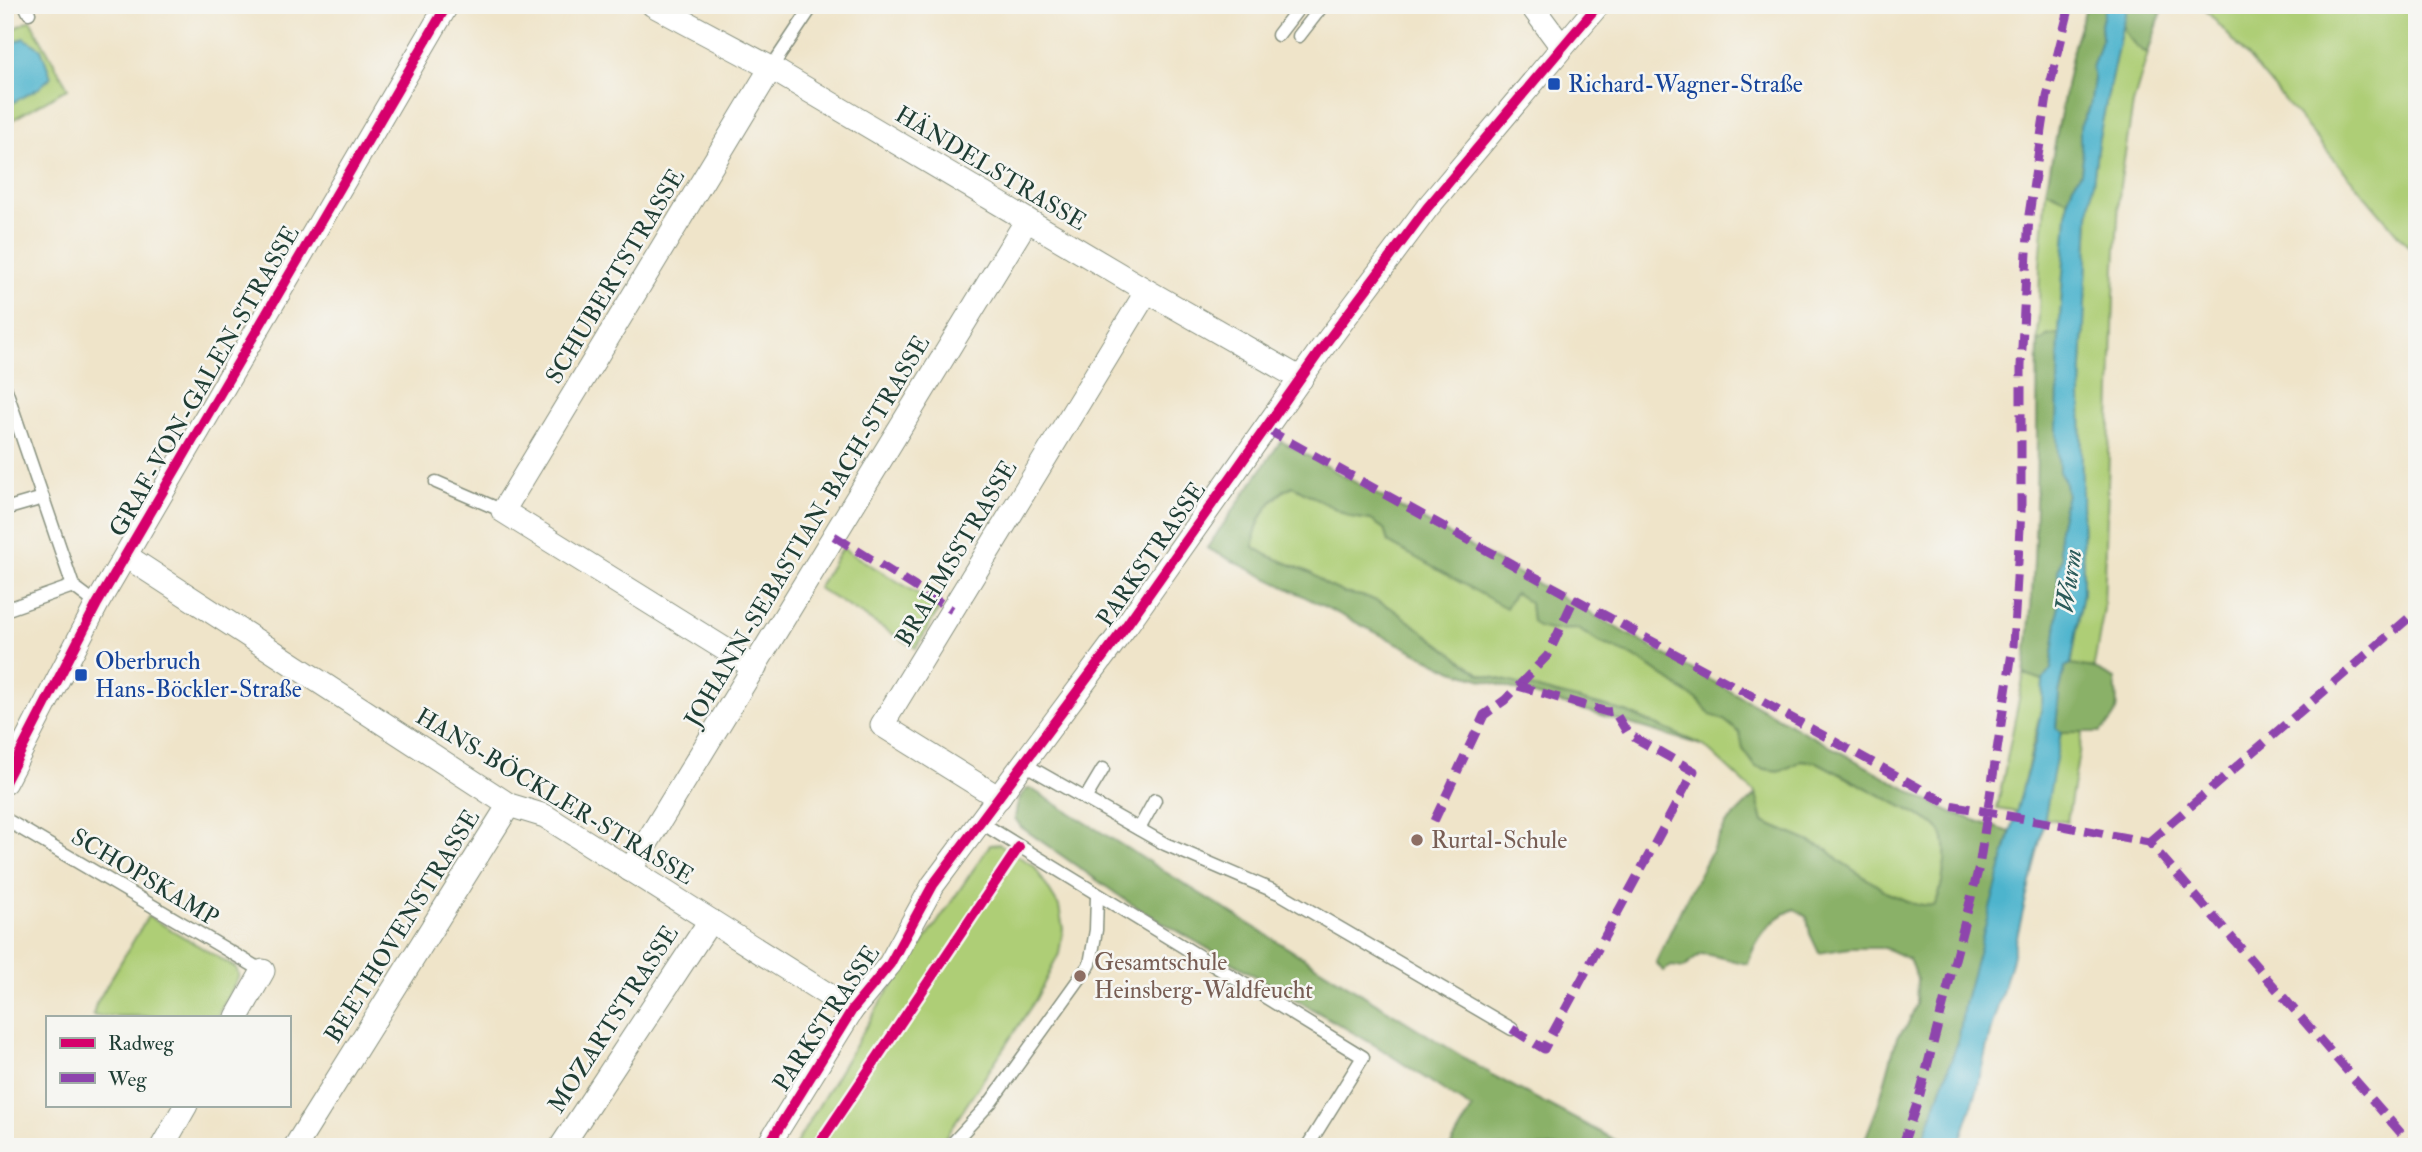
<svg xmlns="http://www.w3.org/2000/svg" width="2422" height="1152" viewBox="0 0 2422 1152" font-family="'IM FELL Double Pica',serif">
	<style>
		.green { fill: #aece76; stroke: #668655; stroke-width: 2 }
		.forest { fill: #8ab167; stroke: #54774e; stroke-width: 2 }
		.water { fill: #4eb4cd; stroke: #367880; stroke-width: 2 }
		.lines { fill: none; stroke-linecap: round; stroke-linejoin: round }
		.lane-casing { stroke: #87907e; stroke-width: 15 }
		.street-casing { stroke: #87907e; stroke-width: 25 }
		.lane { stroke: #fff; stroke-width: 12 }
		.street { stroke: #fff; stroke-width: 23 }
		.quiet { stroke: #8e44ad; stroke-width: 9; stroke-dasharray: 18 9; stroke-linecap: butt }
		.cycleway-casing { stroke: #f6f6f2; stroke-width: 15 }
		.cycleway { stroke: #d6006c; stroke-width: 10 }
		.transit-dot { fill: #1a4fb4; stroke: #f6f6f2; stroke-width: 2.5 }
		.education-dot { fill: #8d6e63; stroke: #f6f6f2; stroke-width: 2.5 }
		.labels { text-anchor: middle; stroke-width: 5; stroke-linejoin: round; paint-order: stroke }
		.transit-label { font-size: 24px; fill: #164399; stroke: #f6f6f2; text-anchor: start }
		.street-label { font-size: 24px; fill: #1f3d34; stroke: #f6f6f2 }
		.education-label { font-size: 24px; fill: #785e54; stroke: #f6f6f2; text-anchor: start }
		.water-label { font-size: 26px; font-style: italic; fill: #2b5b5a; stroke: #f6f6f2 }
	</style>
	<rect width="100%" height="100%" fill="#f6f6f2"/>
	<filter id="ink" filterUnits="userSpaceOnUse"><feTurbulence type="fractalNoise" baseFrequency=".0143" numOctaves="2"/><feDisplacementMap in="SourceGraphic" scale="14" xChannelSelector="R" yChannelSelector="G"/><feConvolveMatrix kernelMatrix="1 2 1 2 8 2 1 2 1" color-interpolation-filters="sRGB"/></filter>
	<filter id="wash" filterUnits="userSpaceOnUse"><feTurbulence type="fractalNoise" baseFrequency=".00686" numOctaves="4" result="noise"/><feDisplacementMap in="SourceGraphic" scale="28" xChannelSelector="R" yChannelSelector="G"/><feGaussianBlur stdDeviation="1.57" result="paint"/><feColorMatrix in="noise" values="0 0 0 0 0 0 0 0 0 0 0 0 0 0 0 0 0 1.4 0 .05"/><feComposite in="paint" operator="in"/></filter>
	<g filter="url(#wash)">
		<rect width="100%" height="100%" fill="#efe4c9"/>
		<!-- green -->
		<g class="green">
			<path d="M2201 5H2417V257L2241 49Z"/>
			<path d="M30 20 68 88 5 124V34Z"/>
			<path d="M2123 22C2127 36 2135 48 2148 53L2133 104 2120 185 2115 267 2104 608 2067 822 2043 818 2061 732 2083 592 2081 390 2089 216 2098 142Z"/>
			<path d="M2046 190 2068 200 2059 334 2047 336 2038 343 2040 265Z"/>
			<path d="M1293 486 1351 517 1371 520 1384 529 1388 542 1506 607 1515 592 1530 603 1532 621 1550 630 1578 629 1597 641 1639 659 1700 702 1711 715 1724 720 1734 727 1740 733 1743 749 1756 767C1777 772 1783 773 1801 760L1817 762 1930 821C1937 826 1941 830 1944 839 1948 854 1942 893 1934 906L1914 904 1890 894 1840 861 1827 849 1763 822 1756 794 1704 746 1626 712 1480 674 1390 607 1367 597 1344 593 1325 584 1311 573 1267 555 1254 547C1253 523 1272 495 1293 486Z"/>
			<path d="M842 548 940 607 916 648 818 588Z"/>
			<path d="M2024 674 2043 680 2042 705 2017 812 1997 809Z"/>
			<path d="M999 844 1034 866 1059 906 1063 929 1059 954 1036 999 946 1136 933 1147H794L884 997 935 926 990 845Z"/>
			<path d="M148 916 236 968 239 976 217 1017 93 1016 96 1004Z"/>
		</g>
		<!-- forest -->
		<g class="forest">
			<path d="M2087 5H2106L2101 25 2102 37 2092 68 2094 79 2093 96 2090 107 2084 116 2080 141 2083 158 2081 173 2073 185 2068 200 2046 190 2074 45Z"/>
			<path d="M2128 5H2164L2148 53C2137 49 2123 35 2123 22 2123 17 2127 10 2128 5Z"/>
			<path d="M2059 334 2057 436 2067 494 2059 528 2062 557 2058 571V615L2051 669 2043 680 2024 674C2039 564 2036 453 2038 343L2047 336Z"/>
			<path d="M1281 441 1932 803 1956 814 2010 832 1990 914 1964 1004 1959 1038 1921 1147H1862L1878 1106 1897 1037 1907 1026 1916 1005 1917 979 1909 959 1885 948H1849L1819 953 1810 934 1807 917 1794 909C1769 920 1755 938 1748 964 1731 961 1717 955 1701 954L1683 968 1672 966 1663 971 1656 962 1683 905 1726 824 1756 794 1763 822 1827 849 1840 861 1890 894 1914 904 1934 906C1942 893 1948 854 1944 839 1941 830 1937 826 1930 821L1817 762 1801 760C1783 773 1777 772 1756 767L1743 749 1740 733 1724 720 1711 715 1700 702 1639 659 1597 641 1578 629 1550 630 1538 627 1532 621 1530 603 1515 593 1506 608 1388 542 1384 529 1371 520 1351 517 1293 486C1272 494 1253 523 1254 547L1267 555 1311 573 1325 584 1344 593 1367 597 1390 607 1480 674 1626 712 1704 746 1453 671 1207 548Z"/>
			<path d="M2071 664 2093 668 2115 679C2117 707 2122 713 2100 732H2061L2056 729 2059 693 2065 667Z"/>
			<path d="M1030 788 1492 1075 1628 1147H1450L1472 1109 1378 1047 1131 904 1021 827 1015 818C1017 806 1018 793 1030 788Z"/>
		</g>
		<!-- water -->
		<g class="water">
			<path d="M2106 5H2128L2123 22 2098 142 2089 216 2081 390 2083 592 2071 664 2065 667 2059 693 2056 728 2061 732 2042 832 2010 966 1990 1032 1977 1090 1958 1147H1921L1959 1038 1964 1004 2035 743 2042 705 2043 680 2051 669 2058 615V571L2062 557 2059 550V528L2067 494 2064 479 2059 472 2057 436 2059 334 2068 200 2073 185 2081 173 2083 158 2080 141V126L2090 107 2094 79 2092 68 2102 37 2101 25Z"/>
			<path d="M24 38 41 49 51 77 39 88 5 107V46Z"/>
		</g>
	</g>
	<g filter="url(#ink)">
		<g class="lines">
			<!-- lane casing -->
			<g class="lane-casing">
				<g id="lane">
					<path d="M25 5 29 13"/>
					<path d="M1278 35 1301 5"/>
					<path d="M1299 36 1323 5"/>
					<path d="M771 68 813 5"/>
					<path d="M5 387 73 586 97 604"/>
					<path d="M436 482 503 511"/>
					<path d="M5 509 43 498"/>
					<path d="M5 610 73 586"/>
					<path d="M1024 764 1165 844 1281 894 1512 1029"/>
					<path d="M1085 799 1103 769"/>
					<path d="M5 819 263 971"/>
					<path d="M980 822 1363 1057 1307 1147"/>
					<path d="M1139 829 1155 800"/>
					<path d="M949 1147 990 1103 1090 964 1096 930 1097 896"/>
				</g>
			</g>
			<!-- street casing -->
			<g class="street-casing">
				<g id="street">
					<path d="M653 5 771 68 1147 291 1301 379"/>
					<path d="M1531 5 1562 47"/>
					<path d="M126 556 509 805 545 816 852 1010"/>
					<path d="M755 668 503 511 771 68"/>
					<path d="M5 782 97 604 447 5"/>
					<path d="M999 798 882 725 1147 291"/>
					<path d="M630 870 1027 220"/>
					<path d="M237 1017 263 971"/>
					<path d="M162 1147 186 1105"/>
					<path d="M295 1147 509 805"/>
					<path d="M561 1147 710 921"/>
					<path d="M767 1147 852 1010 890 964 933 885 1126 626 1320 351 1427 208 1598 5"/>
				</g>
			</g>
			<!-- lane -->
			<use href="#lane" class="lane"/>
			<!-- street -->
			<use href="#street" class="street"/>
			<!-- quiet -->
			<g class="quiet">
				<path d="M1266 429 1950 805 2149 842 2413 1147"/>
				<path d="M834 536 952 610"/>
				<path d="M1434 821 1484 715 1505 700 1548 655 1574 599"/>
				<path d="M2149 842 2417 611"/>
				<path d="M1512 1029 1544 1049 1694 771 1628 734 1614 711 1607 712 1518 686"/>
				<path d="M1902 1147 1919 1098 1979 867 2013 646 2021 511V366L2029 215 2047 97 2070 5"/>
			</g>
			<!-- cycleway casing -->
			<g class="cycleway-casing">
				<g id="cycleway">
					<path d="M5 782 97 604 447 5"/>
					<path d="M767 1147 852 1010 890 964 933 885 1126 626 1320 351 1427 208 1598 5"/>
					<path d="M817 1147 1019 847"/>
				</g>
			</g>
			<!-- cycleway -->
			<use href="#cycleway" class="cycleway"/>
		</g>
	</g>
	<!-- markers -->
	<g class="transit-dot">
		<rect x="1547" y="77" width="14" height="14" rx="3.5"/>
		<rect x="74" y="668" width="14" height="14" rx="3.5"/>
	</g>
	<g class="education-dot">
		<circle cx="1417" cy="840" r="7"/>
		<circle cx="1080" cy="976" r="7"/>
	</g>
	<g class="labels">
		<!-- transit labels -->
		<g class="transit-label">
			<text x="1568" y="92">Richard-Wagner-Straße</text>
			<text x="95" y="669">Oberbruch<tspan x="95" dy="28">Hans-Böckler-Straße</tspan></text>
		</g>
		<!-- street labels -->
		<g class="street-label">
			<text transform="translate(991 168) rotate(31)" y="8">HÄNDELSTRASSE</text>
			<text transform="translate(615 276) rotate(-59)" y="8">SCHUBERTSTRASSE</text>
			<text transform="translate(204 381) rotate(-60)" y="8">GRAF-VON-GALEN-STRASSE</text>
			<text transform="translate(807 531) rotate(-59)" y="8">JOHANN-SEBASTIAN-BACH-STRASSE</text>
			<text transform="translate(956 553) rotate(-59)" y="8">BRAHMSSTRASSE</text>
			<text transform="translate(1151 554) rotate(-55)" y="8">PARKSTRASSE</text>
			<text transform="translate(555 796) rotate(31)" y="8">HANS-BÖCKLER-STRASSE</text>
			<text transform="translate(145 877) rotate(31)" y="8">SCHOPSKAMP</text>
			<text transform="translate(402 926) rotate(-58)" y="8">BEETHOVENSTRASSE</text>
			<text transform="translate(826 1018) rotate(-56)" y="8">PARKSTRASSE</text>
			<text transform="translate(613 1019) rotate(-57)" y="8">MOZARTSTRASSE</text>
		</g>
		<!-- education labels -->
		<g class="education-label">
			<text x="1431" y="848">Rurtal-Schule</text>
			<text x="1094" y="970">Gesamtschule<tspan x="1094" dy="28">Heinsberg-Waldfeucht</tspan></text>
		</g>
		<!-- water labels -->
		<g class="water-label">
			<text transform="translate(2068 581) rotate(-82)" y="9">Wurm</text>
		</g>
	</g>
	<!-- margin -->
	<rect width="2422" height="1152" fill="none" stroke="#f6f6f2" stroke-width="28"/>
	<!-- legend -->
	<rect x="46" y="1016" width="245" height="91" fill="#f6f6f2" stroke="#a0aca6" stroke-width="2"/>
	<rect x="60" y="1038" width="35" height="10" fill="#d6006c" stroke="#a0aca6" stroke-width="2"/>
	<text x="108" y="1050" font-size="21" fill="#1f3d34">Radweg</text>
	<rect x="60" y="1073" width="35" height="10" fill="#8e44ad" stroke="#a0aca6" stroke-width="2"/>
	<text x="108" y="1086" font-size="21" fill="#1f3d34">Weg</text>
</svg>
